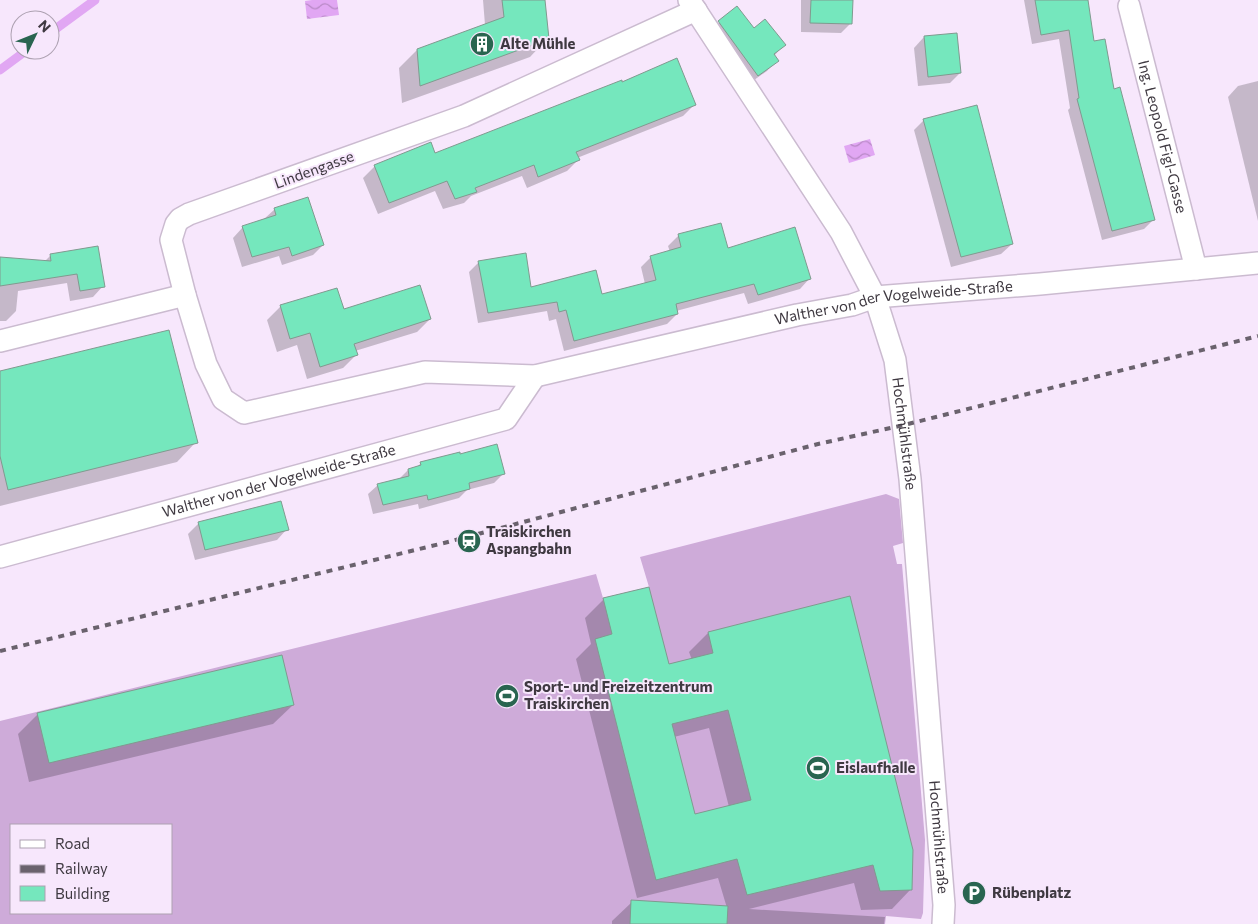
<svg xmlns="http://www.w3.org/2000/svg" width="1258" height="924" viewBox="0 0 1258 924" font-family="Commissioner,sans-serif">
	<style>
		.pitch { fill: #ceabd9; fill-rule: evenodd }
		.water { fill: url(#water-waves) }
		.shadow { fill: #0003; fill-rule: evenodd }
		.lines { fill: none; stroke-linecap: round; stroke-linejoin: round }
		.stream { stroke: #e1a7f3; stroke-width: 9 }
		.building { fill: #75e7bd; stroke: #809a8f; fill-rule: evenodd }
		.street-casing { stroke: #cbbbd0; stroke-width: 24 }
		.street { stroke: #fff; stroke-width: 21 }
		.rail { stroke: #6a626d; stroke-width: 4; stroke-dasharray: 6 6; stroke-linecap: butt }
		.labels { text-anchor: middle; stroke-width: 4; stroke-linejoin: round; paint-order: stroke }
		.poi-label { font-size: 15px; font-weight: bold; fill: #3f3941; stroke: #f7e7fc; text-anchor: start }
		.street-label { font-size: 15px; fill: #3f3941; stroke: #f7e7fc }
	</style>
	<defs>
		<pattern id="water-waves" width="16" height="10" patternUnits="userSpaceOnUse" patternTransform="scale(1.25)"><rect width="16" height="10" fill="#e1a7f3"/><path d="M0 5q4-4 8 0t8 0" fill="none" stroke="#b889c6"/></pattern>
	</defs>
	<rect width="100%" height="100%" fill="#f7e7fc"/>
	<!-- pitch -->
	<path class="pitch" d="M886 494 899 499 903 543 893 546 897 564H902L925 840 923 913 921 919 886 916 885 924H0V721L596 574 603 598 649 587 640 557ZM11 825H171V913H11Z"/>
	<!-- water -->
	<g class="water">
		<path d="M312 0H337L339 15 307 19 305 1Z"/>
		<path d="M870 139 875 155 849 163 844 146Z"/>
	</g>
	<!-- shadow -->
	<g class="shadow">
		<path d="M483 0H543L547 39 530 57 402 103 399 68 417 50 485 25Z"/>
		<path d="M801 0H852L851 23 841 33 801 32Z"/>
		<path d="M1024 0H1086L1093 42 1153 220 1144 229 1102 240 1068 110 1070 108 1059 39 1032 44Z"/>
		<path d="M737 8 753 30 784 45 774 56 777 60 767 71 747 85 708 32Z"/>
		<path d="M924 37 960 73 950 83 918 86 914 48Z"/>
		<path d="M1258 81V221L1228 97 1238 86Z"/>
		<path d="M694 105 683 116 577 158 578 160 567 171 527 188 522 176 471 196 464 203 443 209 435 191 378 214 363 178 375 166Z"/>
		<path d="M924 120 1012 244 1001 254 951 267 914 130Z"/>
		<path d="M275 209 323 245 313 255 282 265 279 256 242 267 233 238 243 227 264 219Z"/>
		<path d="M679 235 727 249 810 278 800 289 748 304 744 293 676 311 677 314 667 324 564 351 556 319 549 321 547 311 478 323 469 272 479 262 530 288 601 295 645 284 641 267 651 257 670 252 668 246Z"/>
		<path d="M50 256 103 286 93 297 70 301 67 283 18 291 16 311 6 321H0V258L44 262Z"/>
		<path d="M337 290 343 310 430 319 417 332 355 351 356 355 343 368 307 379 297 345 277 352 267 320 280 307Z"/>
		<path d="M0 373 196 442 177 462 0 506Z"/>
		<path d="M459 456 503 474 494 483 467 490 459 498 419 509 418 504 373 514 368 494 378 485 399 479 408 470 416 468 421 463Z"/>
		<path d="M280 503 287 529 277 540 195 560 188 534 198 524Z"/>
		<path d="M604 599 669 666 692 660 689 652 708 633 911 889 892 909 861 910 854 883 749 909 885 917 884 924H612V921L632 902 727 908 718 878 637 898 576 659 591 644 585 618ZM709 728 729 807 694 816 674 737Z"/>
		<path d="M282 657 293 705 273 724 29 782 18 734 37 715Z"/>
	</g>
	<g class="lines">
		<!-- stream -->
		<g class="stream">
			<path d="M50 33 95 0"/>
			<path d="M0 70 27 50"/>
		</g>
	</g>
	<!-- building -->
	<g class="building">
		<path d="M502 0H545L549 39 420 86 417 49 504 17Z"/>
		<path d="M811 0H853L852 24 810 23Z"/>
		<path d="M1035 0H1088L1094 41 1105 39 1114 89 1120 87 1155 220 1112 231 1077 99 1079 98 1069 30 1041 35Z"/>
		<path d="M737 6 754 28 765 19 786 45 774 54 779 61 758 76 718 21Z"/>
		<path d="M957 33 961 73 928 77 924 36Z"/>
		<path d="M677 58 696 105 576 152 580 160 538 177 534 165 475 188 477 192 455 199 447 181 389 203 374 165 431 142 435 153 622 80V82Z"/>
		<path d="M977 105 1013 244 961 257 923 119Z"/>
		<path d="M308 197 324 245 292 256 289 247 252 257 242 226 276 215 274 208Z"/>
		<path d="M721 223 728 248 795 227 811 279 758 295 754 284 676 304 678 314 574 341 566 310 559 312 557 302 488 313 478 261 526 253 531 287 596 270 602 294 656 280 650 256 681 247 678 234Z"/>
		<path d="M98 246 105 287 80 291 77 274 0 286V257L51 261 50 254Z"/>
		<path d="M420 285 431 319 354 344 358 355 320 367 310 333 290 339 280 305 337 288 344 309Z"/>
		<path d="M169 330 198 443 8 490 0 456V371Z"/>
		<path d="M497 444 505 474 469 483 470 489 428 500 427 495 383 505 377 484 409 476 408 469 421 465 420 462 460 452V454Z"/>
		<path d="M281 501 289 530 205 550 198 522Z"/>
		<path d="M649 587 669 664 713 653 708 632 850 596 913 850 912 890 880 891 873 865 747 895 737 859 656 880 595 639 612 634 603 598ZM728 710 751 800 695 814 672 724Z"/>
		<path d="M282 655 294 705 49 763 37 713Z"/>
		<path d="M631 900 728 906 727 924H630Z"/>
	</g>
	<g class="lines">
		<!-- street casing -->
		<g class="street-casing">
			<g id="street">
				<path id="s1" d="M689 0 841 232 875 297 895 360 910 479 944 905 943 924"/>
				<path id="s2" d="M1129 6 1196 269"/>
				<path id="s3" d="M696 10 464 116 189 214 180 219 176 224 171 240 185 295 206 364 223 399 244 413 425 372 535 376 797 315 852 305 875 297 1040 284 1258 263"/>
				<path d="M0 341 185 295"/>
				<path id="s4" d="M0 557 506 419 535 376"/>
			</g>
		</g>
		<!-- street -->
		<use href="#street" class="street"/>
		<!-- rail -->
		<path class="rail" d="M0 651 444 543 818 444 904 425 1258 336"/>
	</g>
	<!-- icons -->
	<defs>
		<g id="building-disc" transform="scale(1.25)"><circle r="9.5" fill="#296550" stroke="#f7e7fc"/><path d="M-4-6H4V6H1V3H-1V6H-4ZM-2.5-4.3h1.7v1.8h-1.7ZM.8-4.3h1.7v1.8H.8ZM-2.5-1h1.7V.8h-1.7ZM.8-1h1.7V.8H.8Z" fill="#fff"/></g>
		<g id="station-disc" transform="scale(1.25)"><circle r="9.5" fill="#296550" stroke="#f7e7fc"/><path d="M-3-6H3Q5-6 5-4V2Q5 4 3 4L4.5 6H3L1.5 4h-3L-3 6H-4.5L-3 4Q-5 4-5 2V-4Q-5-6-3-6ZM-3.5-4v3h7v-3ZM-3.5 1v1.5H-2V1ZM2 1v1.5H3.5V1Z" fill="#fff"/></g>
		<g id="stadium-disc" transform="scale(1.25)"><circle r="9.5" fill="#296550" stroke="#f7e7fc"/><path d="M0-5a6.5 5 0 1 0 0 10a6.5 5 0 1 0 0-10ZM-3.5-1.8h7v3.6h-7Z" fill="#fff"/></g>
		<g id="parking-disc" transform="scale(1.25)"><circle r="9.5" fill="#296550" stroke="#f7e7fc"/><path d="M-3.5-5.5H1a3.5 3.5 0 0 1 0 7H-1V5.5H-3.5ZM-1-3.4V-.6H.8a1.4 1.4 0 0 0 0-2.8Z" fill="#fff"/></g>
	</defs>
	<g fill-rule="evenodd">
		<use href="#building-disc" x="482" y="44"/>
		<use href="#station-disc" x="469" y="541"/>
		<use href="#stadium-disc" x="507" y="696"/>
		<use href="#stadium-disc" x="818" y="768"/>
		<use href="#parking-disc" x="974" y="893"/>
	</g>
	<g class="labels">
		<!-- poi labels -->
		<g class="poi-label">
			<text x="500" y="49">Alte Mühle</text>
			<text x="486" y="537">Traiskirchen<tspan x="486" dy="17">Aspangbahn</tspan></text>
			<text x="524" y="692">Sport- und Freizeitzentrum<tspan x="524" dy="17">Traiskirchen</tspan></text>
			<text x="836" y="773">Eislaufhalle</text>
			<text x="992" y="898">Rübenplatz</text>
		</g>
		<!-- street labels -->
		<g class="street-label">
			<text dy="5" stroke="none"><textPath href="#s2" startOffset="135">Ing. Leopold Figl-Gasse</textPath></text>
			<text transform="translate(314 170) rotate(-20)" y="5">Lindengasse</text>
			<text dy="5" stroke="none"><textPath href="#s3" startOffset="1436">Walther von der Vogelweide-Straße</textPath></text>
			<text dy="5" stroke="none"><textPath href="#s1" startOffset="491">Hochmühlstraße</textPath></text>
			<text dy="5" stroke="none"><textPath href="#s4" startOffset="289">Walther von der Vogelweide-Straße</textPath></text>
			<text dy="5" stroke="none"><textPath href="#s1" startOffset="896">Hochmühlstraße</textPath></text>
		</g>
	</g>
	<!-- legend -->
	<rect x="10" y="824" width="162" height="90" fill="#f7e7fc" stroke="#ada1b1"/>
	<rect x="20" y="840" width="25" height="8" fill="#ffffff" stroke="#ada1b1"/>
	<text x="55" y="849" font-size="15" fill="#3f3941">Road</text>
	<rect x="20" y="865" width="25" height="8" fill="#6a626d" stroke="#ada1b1"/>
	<text x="55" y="874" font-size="15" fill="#3f3941">Railway</text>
	<rect x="20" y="886" width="25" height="15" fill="#75e7bd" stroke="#ada1b1"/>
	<text x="55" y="899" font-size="15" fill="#3f3941">Building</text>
	<!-- north arrow -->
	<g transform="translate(35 35) rotate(47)"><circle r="24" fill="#f7e7fc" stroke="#ada1b1"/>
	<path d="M0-4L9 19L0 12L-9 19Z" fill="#296550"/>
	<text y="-8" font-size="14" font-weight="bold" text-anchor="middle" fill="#3f3941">N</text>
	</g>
</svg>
